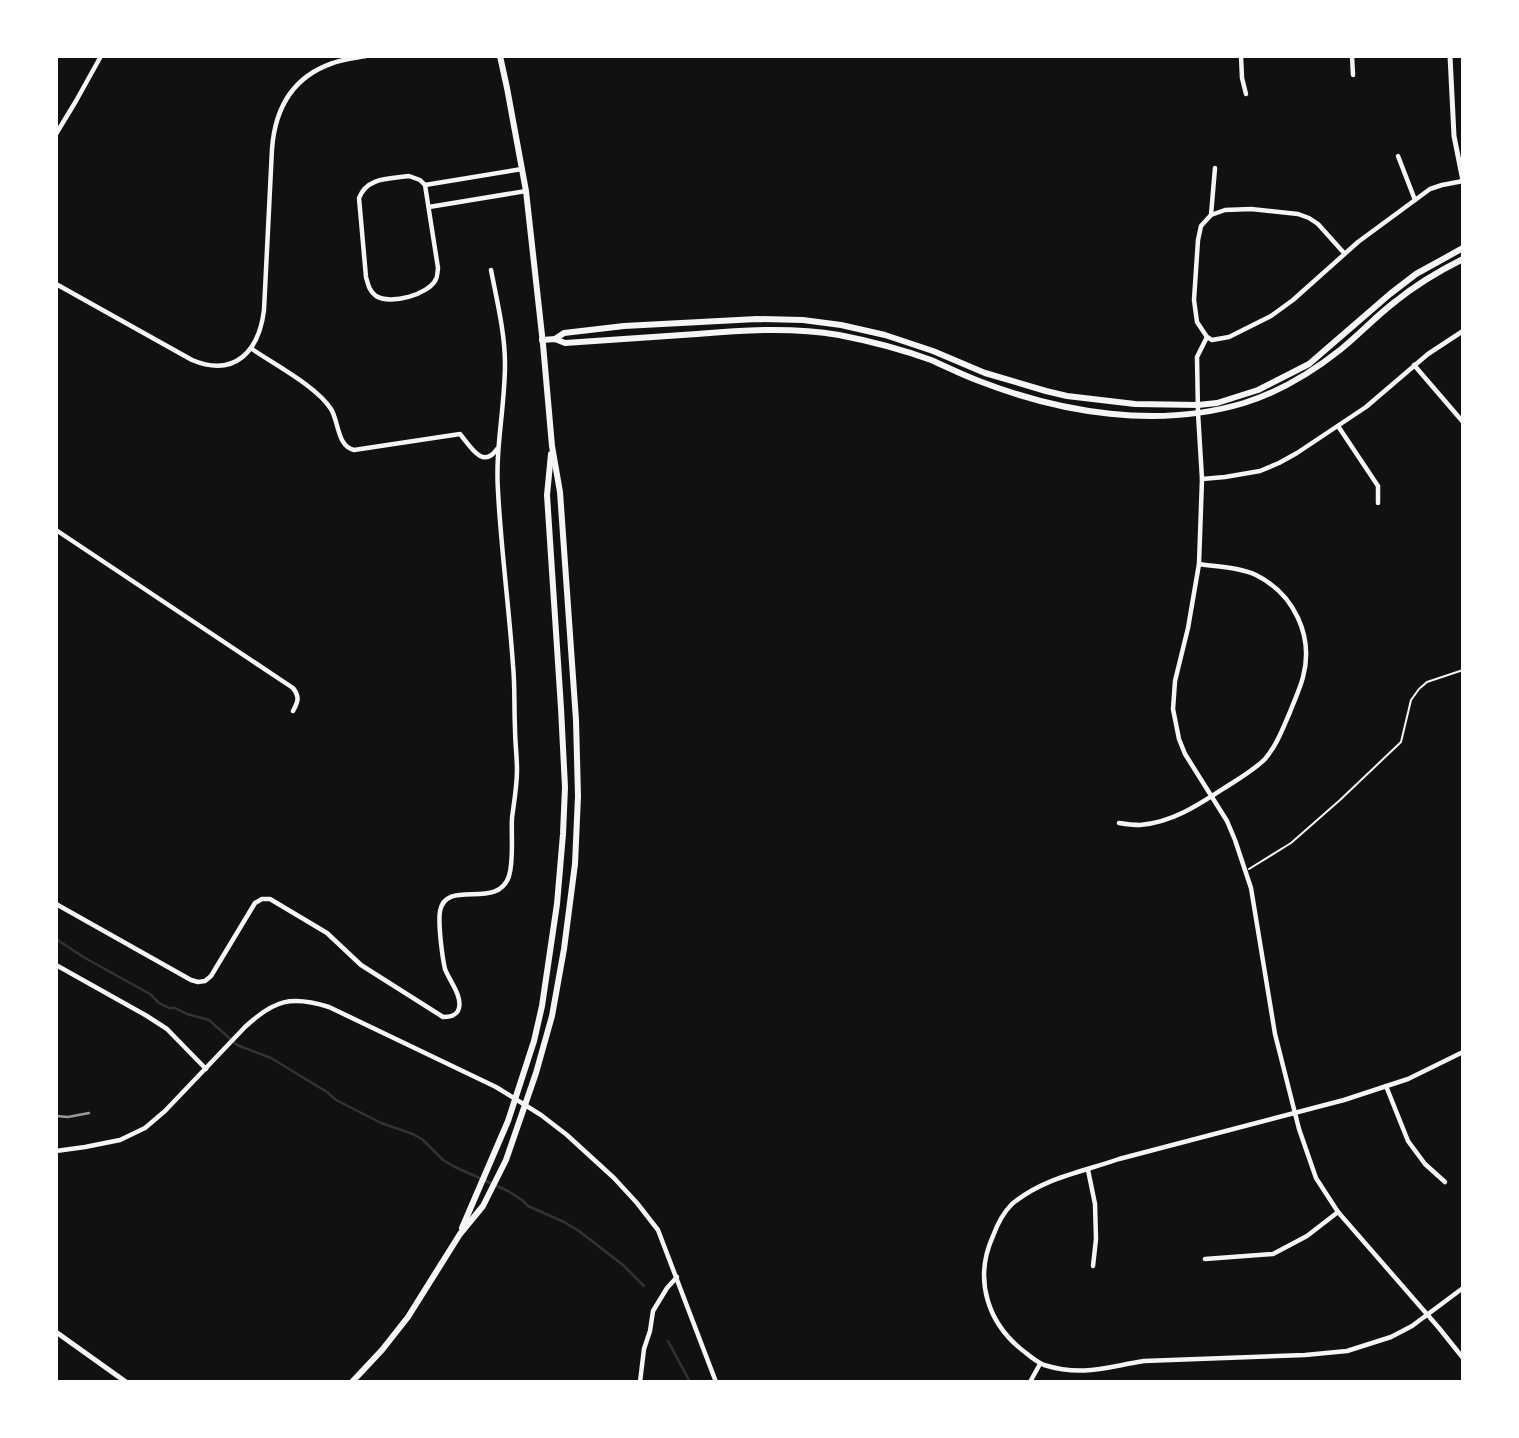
<svg xmlns="http://www.w3.org/2000/svg" width="1519" height="1438" viewBox="0 0 1519 1438" font-family="Raleway,sans-serif">
	<style>
		.lines { fill: none; stroke-linecap: round; stroke-linejoin: round }
		.stream { stroke: #333; stroke-width: 2.5 }
		.path { stroke: #f5f5f5; stroke-width: 2 }
		.minor { stroke: #f5f5f5; stroke-width: 4.5 }
		.tertiary { stroke: #f5f5f5; stroke-width: 5 }
		.secondary { stroke: #f5f5f5; stroke-width: 6 }
		.rail { stroke: #9a9a9a; stroke-width: 2.5 }
	</style>
	<rect width="100%" height="100%" fill="#111"/>
	<g class="lines">
		<!-- stream -->
		<g class="stream">
			<path d="M56 939 85 958 150 994 159 1003 169 1008H175L187 1014 209 1020 237 1045 271 1058 327 1092 336 1100 381 1123 413 1134 423 1140 443 1160 455 1167 508 1191 522 1200 528 1206 564 1222 579 1231 623 1265 644 1286"/>
			<path d="M668 1341 690 1382"/>
		</g>
		<!-- path -->
		<path class="path" d="M1249 869 1291 843 1340 800 1401 742 1411 700 1419 689 1427 682 1463 670"/>
		<!-- minor -->
		<g class="minor">
			<path d="M1241 56 1242 78 1246 94"/>
			<path d="M1352 56 1353 75"/>
			<path d="M56 134 76 101 101 56"/>
			<path d="M1398 156 1415 200"/>
			<path d="M409 176 420 180 425 185 438 268C438 268 437 278 436 279 429 295 390 305 376 296 369 291 368 284 366 277L359 198C367 177 389 179 409 176Z"/>
			<path d="M425 185 522 169"/>
			<path d="M429 207 526 191"/>
			<path d="M1211 215 1215 168"/>
			<path d="M1344 253 1318 224 1309 218 1298 214 1251 209 1225 210 1211 215 1201 226 1198 240 1194 300 1197 322 1207 337 1212 340 1229 337 1271 316 1293 300 1358 242 1430 189 1442 185 1463 181"/>
			<path d="M56 284 192 360C235 378 259 351 264 310L272 149C275 108 292 77 333 63 343 59 355 58 366 56"/>
			<path d="M1207 337 1197 357 1198 413 1202 479 1199 564 1188 628 1175 681 1173 709 1179 739 1185 754 1227 821 1235 840 1251 888 1275 1034 1299 1129 1316 1178 1338 1212 1439 1328 1463 1358"/>
			<path d="M252 349C275 365 316 386 331 409 339 422 337 446 354 450L460 434C470 446 483 470 497 449"/>
			<path d="M1414 365 1463 422"/>
			<path d="M1338 426 1378 486V503"/>
			<path d="M1202 479 1225 477 1260 471 1279 463 1297 453 1366 407 1428 354 1463 331"/>
			<path d="M56 530 293 688C300 697 298 702 293 711"/>
			<path d="M1119 823C1125 824 1133 825 1140 825 1172 823 1200 804 1226 787 1240 778 1254 770 1265 759 1277 745 1283 728 1290 712 1294 701 1300 689 1303 677 1314 636 1294 594 1256 575 1239 567 1218 567 1199 564"/>
			<path d="M56 904 191 980 198 982 205 981 211 976 255 903 262 899H270L327 933 361 965 443 1017C450 1017 457 1016 459 1008 462 995 449 980 445 969 442 956 438 923 440 911 446 878 498 911 509 876 514 860 511 835 512 818 514 802 517 786 517 770 517 756 515 742 515 728 514 707 515 686 513 665 509 607 501 549 498 491 495 448 505 407 505 364 505 333 497 301 491 270"/>
			<path d="M56 965 147 1016 167 1029 206 1069"/>
			<path d="M1463 1052 1408 1079 1344 1100 1119 1159C1082 1172 1043 1178 1012 1204 1004 1212 997 1225 993 1236 973 1280 988 1325 1026 1353 1032 1358 1037 1362 1044 1365 1083 1377 1106 1367 1144 1361L1305 1355 1347 1351 1391 1337 1412 1326 1463 1288"/>
			<path d="M1386 1086 1408 1141 1425 1164 1445 1182"/>
			<path d="M56 1151 85 1147 120 1140 145 1128 165 1111 245 1027C274 1000 291 995 329 1007L496 1087 541 1115 567 1135 614 1178 637 1203 658 1230 716 1382"/>
			<path d="M1088 1170 1095 1204 1096 1239 1093 1266"/>
			<path d="M1205 1259 1273 1254 1307 1236 1338 1212"/>
			<path d="M640 1382 644 1349 650 1331 653 1311 667 1288 677 1277"/>
			<path d="M1030 1382 1040 1364"/>
		</g>
		<!-- tertiary -->
		<g class="tertiary">
			<path d="M1450 56 1454 136 1463 181"/>
			<path d="M56 1332 126 1382"/>
		</g>
		<!-- secondary -->
		<g class="secondary">
			<path d="M555 339 564 333 624 326 757 319 803 320 841 325 885 335 933 351 985 373 1046 391 1067 396 1135 404 1198 405 1217 403 1258 390 1309 364 1390 294 1416 274 1463 248"/>
			<path d="M542 340 555 339 565 343C609 340 653 337 697 334 744 330 792 327 839 335 870 341 901 349 931 360 947 367 963 375 979 381 1061 413 1158 429 1244 403 1279 392 1311 373 1340 350 1360 334 1376 316 1396 301 1417 284 1439 271 1463 259"/>
			<path d="M462 1228 508 1121 534 1041 542 1006 557 904 563 834 565 787 561 708 547 495 551 454"/>
			<path d="M352 1382 382 1350 408 1317 460 1234 483 1206 506 1160 536 1073 552 1016 564 949 575 864 578 796 576 720 560 492 552 446 543 344 526 191 507 88 500 56"/>
		</g>
		<!-- rail -->
		<path class="rail" d="M56 1116 68 1117 89 1113"/>
	</g>
	<!-- border -->
	<rect width="1519" height="1438" fill="none" stroke="#ffffff" stroke-width="116"/>
</svg>
